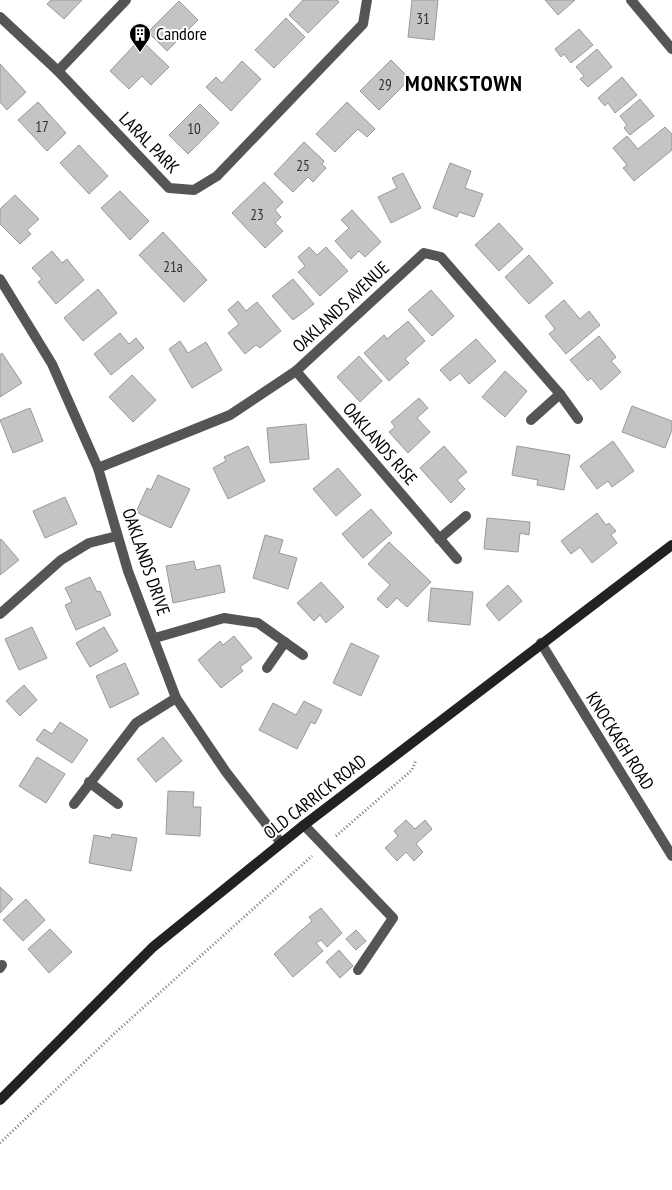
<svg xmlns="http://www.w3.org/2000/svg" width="672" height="1190" viewBox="0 0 672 1190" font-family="'PT Sans Narrow',sans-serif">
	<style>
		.building { fill: #c4c4c4; stroke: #999 }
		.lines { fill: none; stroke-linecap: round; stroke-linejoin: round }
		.path { stroke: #777; stroke-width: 3; stroke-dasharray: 1 2.5; stroke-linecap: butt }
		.service { stroke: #555; stroke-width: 10 }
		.minor { stroke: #555; stroke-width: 10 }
		.tertiary { stroke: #555; stroke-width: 10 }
		.secondary { stroke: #222; stroke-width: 10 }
		.labels { text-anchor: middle; stroke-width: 4; stroke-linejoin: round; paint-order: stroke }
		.number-label { font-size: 15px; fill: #313131 }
		.poi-label { font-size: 18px; fill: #000; stroke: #fff; text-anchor: start }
		.street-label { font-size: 18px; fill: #000; stroke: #fff }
		.district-label { font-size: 22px; font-weight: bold; letter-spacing: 1px; fill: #000; stroke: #fff }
	</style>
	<rect width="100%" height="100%" fill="#fff"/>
	<!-- building -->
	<g class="building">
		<path d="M51 0H82L64 19 47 4Z"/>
		<path d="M303 0H337L339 2 308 33 289 15Z"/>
		<path d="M412 0H438L434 40 408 37Z"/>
		<path d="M545 0H575L558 15Z"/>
		<path d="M179 1 198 20 167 51 148 32Z"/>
		<path d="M286 18 305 37 274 68 255 50Z"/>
		<path d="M579 29 593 45 571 63 564 54 561 57 555 49Z"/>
		<path d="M140 39 169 67 151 85 142 76 129 89 110 71Z"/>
		<path d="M597 49 612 67 588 87 580 79 584 76 576 67Z"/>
		<path d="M391 60 410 79 379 110 360 91Z"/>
		<path d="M242 61 261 79 231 111 206 87 216 77 222 83Z"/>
		<path d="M0 64 26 92 7 110 0 102Z"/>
		<path d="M622 77 637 95 615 113 608 103 605 106 598 98Z"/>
		<path d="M640 99 654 116 630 135 624 128 627 125 620 116Z"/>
		<path d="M38 102 66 133 47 151 18 120Z"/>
		<path d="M347 102 375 129 367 137 358 129 335 152 316 134Z"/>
		<path d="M200 104 219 123 188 154 169 135Z"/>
		<path d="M665 127 672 134V150L634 181 623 168 627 165 613 148 627 136 638 149Z"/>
		<path d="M304 142 324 161 322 164 326 168 313 182 308 177 293 192 274 174Z"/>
		<path d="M79 145 108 176 89 194 60 163Z"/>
		<path d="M450 163 471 171 465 188 483 194 474 217 459 212 457 217 433 208Z"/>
		<path d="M403 173 421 208 391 223 378 197 397 188 392 178Z"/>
		<path d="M264 182 283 202 275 210 281 217 275 223 283 231 265 248 232 213Z"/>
		<path d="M120 191 149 221 130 240 101 208Z"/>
		<path d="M15 195 39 219 27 230 31 234 20 244 0 224V209Z"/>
		<path d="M352 210 381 242 365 257 359 251 351 259 335 241 349 228 341 220Z"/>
		<path d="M499 223 523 249 499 271 475 245Z"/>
		<path d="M163 232 207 280 184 302 139 255Z"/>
		<path d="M309 247 317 255 326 247 348 271 320 296 298 272 305 266 298 257Z"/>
		<path d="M52 251 62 263 67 259 84 280 56 304 38 282 42 279 32 268Z"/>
		<path d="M529 255 553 283 529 304 505 277Z"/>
		<path d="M293 279 314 304 293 320 272 296Z"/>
		<path d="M98 289 117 313 83 341 64 318Z"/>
		<path d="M431 290 454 316 432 336 408 310Z"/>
		<path d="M564 300 580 319 589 311 600 325 566 354 549 334 555 329 545 316Z"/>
		<path d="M238 301 246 311 257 302 281 331 260 348 256 345 245 354 228 333 239 324 228 310Z"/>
		<path d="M408 321 425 341 405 359 409 363 389 381 364 353 384 335 387 339Z"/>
		<path d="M120 333 129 344 136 338 144 348 111 375 94 354Z"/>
		<path d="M599 336 616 357 611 361 621 372 601 390 591 378 588 381 570 360Z"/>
		<path d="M476 339 496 361 469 384 460 373 450 381 440 370Z"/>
		<path d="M180 341 188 353 206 342 222 370 192 388 169 349Z"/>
		<path d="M2 353 22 383 0 397V355Z"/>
		<path d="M359 356 382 381 360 402 337 377Z"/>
		<path d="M505 371 527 391 505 417 482 397Z"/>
		<path d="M132 375 156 400 133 422 109 397Z"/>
		<path d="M419 398 428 408 417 418 430 432 408 453 389 432 395 427 391 422Z"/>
		<path d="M632 406 672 421V430L665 448 622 432Z"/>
		<path d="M30 408 43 441 13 453 0 420Z"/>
		<path d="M306 424 309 459 270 463 267 428Z"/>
		<path d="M613 441 634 471 612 487 608 481 597 489 580 466Z"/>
		<path d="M248 446 265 481 228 499 213 468 226 461 224 457Z"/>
		<path d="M444 446 467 472 457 480 465 489 451 503 420 468Z"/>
		<path d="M517 446 570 455 564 490 537 485 538 480 512 475Z"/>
		<path d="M338 468 361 495 336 516 313 489Z"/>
		<path d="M158 475 190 489 171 528 136 512 147 488 151 490Z"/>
		<path d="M65 497 77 524 45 538 33 511Z"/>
		<path d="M371 509 392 533 363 558 342 534Z"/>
		<path d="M597 513 606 525 609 523 616 531 611 535 617 543 592 563 580 547 571 554 561 541Z"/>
		<path d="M487 518 530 522 529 535 520 533 518 552 484 549Z"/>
		<path d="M265 535 283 540 279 553 297 558 288 589 253 578Z"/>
		<path d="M1 539 19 560 0 575V540Z"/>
		<path d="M389 542 431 582 407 607 397 598 387 608 377 599 390 585 368 564Z"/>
		<path d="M194 561 196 570 220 565 225 592 173 603 166 566Z"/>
		<path d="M90 577 97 592 100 591 111 615 76 630 65 605 72 602 65 588Z"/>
		<path d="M321 582 344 607 326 623 320 615 314 621 297 603Z"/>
		<path d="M508 585 522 601 499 621 486 605Z"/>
		<path d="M431 588 473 592 470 625 428 621Z"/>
		<path d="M32 627 47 658 19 670 5 639Z"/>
		<path d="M104 627 118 651 90 667 76 643Z"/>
		<path d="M234 636 252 658 240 667 243 671 221 688 198 660 220 641 223 645Z"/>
		<path d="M351 643 379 656 361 696 333 683Z"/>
		<path d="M125 663 139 694 110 708 96 676Z"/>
		<path d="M24 685 37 700 20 716 6 701Z"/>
		<path d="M304 701 322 710 315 724 311 722 297 749 259 730 273 703 296 715Z"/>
		<path d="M60 722 88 740 72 763 36 740 44 729 52 734Z"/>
		<path d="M163 737 182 761 156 782 137 759Z"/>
		<path d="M37 757 65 774 46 803 19 786Z"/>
		<path d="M168 791 194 792 193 807H201L200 836 166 834Z"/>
		<path d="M406 820 415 829 425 820 432 829 416 844 423 852 414 861 406 852 397 861 385 848 398 836 394 831Z"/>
		<path d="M112 834 137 838 131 871 89 863 94 835 111 838Z"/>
		<path d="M0 887 13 899 0 913Z"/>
		<path d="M26 899 45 920 23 941 3 920Z"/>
		<path d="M321 908 342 933 327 947 321 940 316 943 323 951 293 977 274 954 312 921 309 917Z"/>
		<path d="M50 929 72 952 49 973 28 949Z"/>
		<path d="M356 930 366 941 356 950 346 939Z"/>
		<path d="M339 950 353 966 340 978 326 962Z"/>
	</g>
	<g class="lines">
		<!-- path -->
		<g class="path">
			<path d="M336 836 412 770 416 760"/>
			<path d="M0 1143 116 1032 312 856"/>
		</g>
		<!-- service -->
		<path class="service" d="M304 825 393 918 358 970"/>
		<!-- minor -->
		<g class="minor">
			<path d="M0 17 58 71 169 188 194 190 217 176 363 24 367 0"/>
			<path d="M58 71 126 0"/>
			<path d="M0 279 52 364 98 468 128 571 176 698 226 772 281 843"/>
			<path d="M296 371 457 559"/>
			<path d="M531 420 560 394"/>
			<path d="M98 468 230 415 296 371 424 253 441 257 560 394 578 419"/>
			<path d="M439 539 466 516"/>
			<path d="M0 614 61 560 89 543 117 536"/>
			<path d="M155 638 224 618 258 623 303 655"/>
			<path d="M267 668 285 642"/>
			<path d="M89 782 118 804"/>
			<path d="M74 804 136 723 176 698"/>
			<path d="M0 968 2 965"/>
		</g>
		<!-- tertiary -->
		<g class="tertiary">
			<path d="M631 0 672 49"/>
			<path d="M541 643 672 856"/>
		</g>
		<!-- secondary -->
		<path class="secondary" d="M0 1100 153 947 304 825 672 545"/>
	</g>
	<!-- icons -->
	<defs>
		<g id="building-pin" transform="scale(1.125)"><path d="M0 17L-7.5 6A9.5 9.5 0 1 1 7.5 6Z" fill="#000" stroke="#fff"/><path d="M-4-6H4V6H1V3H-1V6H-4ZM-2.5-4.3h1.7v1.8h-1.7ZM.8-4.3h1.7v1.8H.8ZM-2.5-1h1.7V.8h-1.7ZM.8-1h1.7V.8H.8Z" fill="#fff"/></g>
	</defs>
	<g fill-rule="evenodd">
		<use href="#building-pin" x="140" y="34"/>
	</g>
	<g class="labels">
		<!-- number labels -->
		<g class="number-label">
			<text x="423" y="24">31</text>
			<text x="385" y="90">29</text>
			<text x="42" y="132">17</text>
			<text x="194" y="134">10</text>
			<text x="303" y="171">25</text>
			<text x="257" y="220">23</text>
			<text x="173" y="272">21a</text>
		</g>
		<!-- poi labels -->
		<g class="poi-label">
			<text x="156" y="40">Candore</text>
		</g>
		<!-- street labels -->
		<g class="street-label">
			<text transform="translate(149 143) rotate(46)" y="6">LARAL PARK</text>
			<text transform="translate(341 307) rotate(-43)" y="6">OAKLANDS AVENUE</text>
			<text transform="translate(380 444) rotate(49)" y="6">OAKLANDS RISE</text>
			<text transform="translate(146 562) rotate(71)" y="6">OAKLANDS DRIVE</text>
			<text transform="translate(620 741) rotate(58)" y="6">KNOCKAGH ROAD</text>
			<text transform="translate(315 797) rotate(-38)" y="6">OLD CARRICK ROAD</text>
		</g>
		<!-- district labels -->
		<g class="district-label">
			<text x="464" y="91">MONKSTOWN</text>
		</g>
	</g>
</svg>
